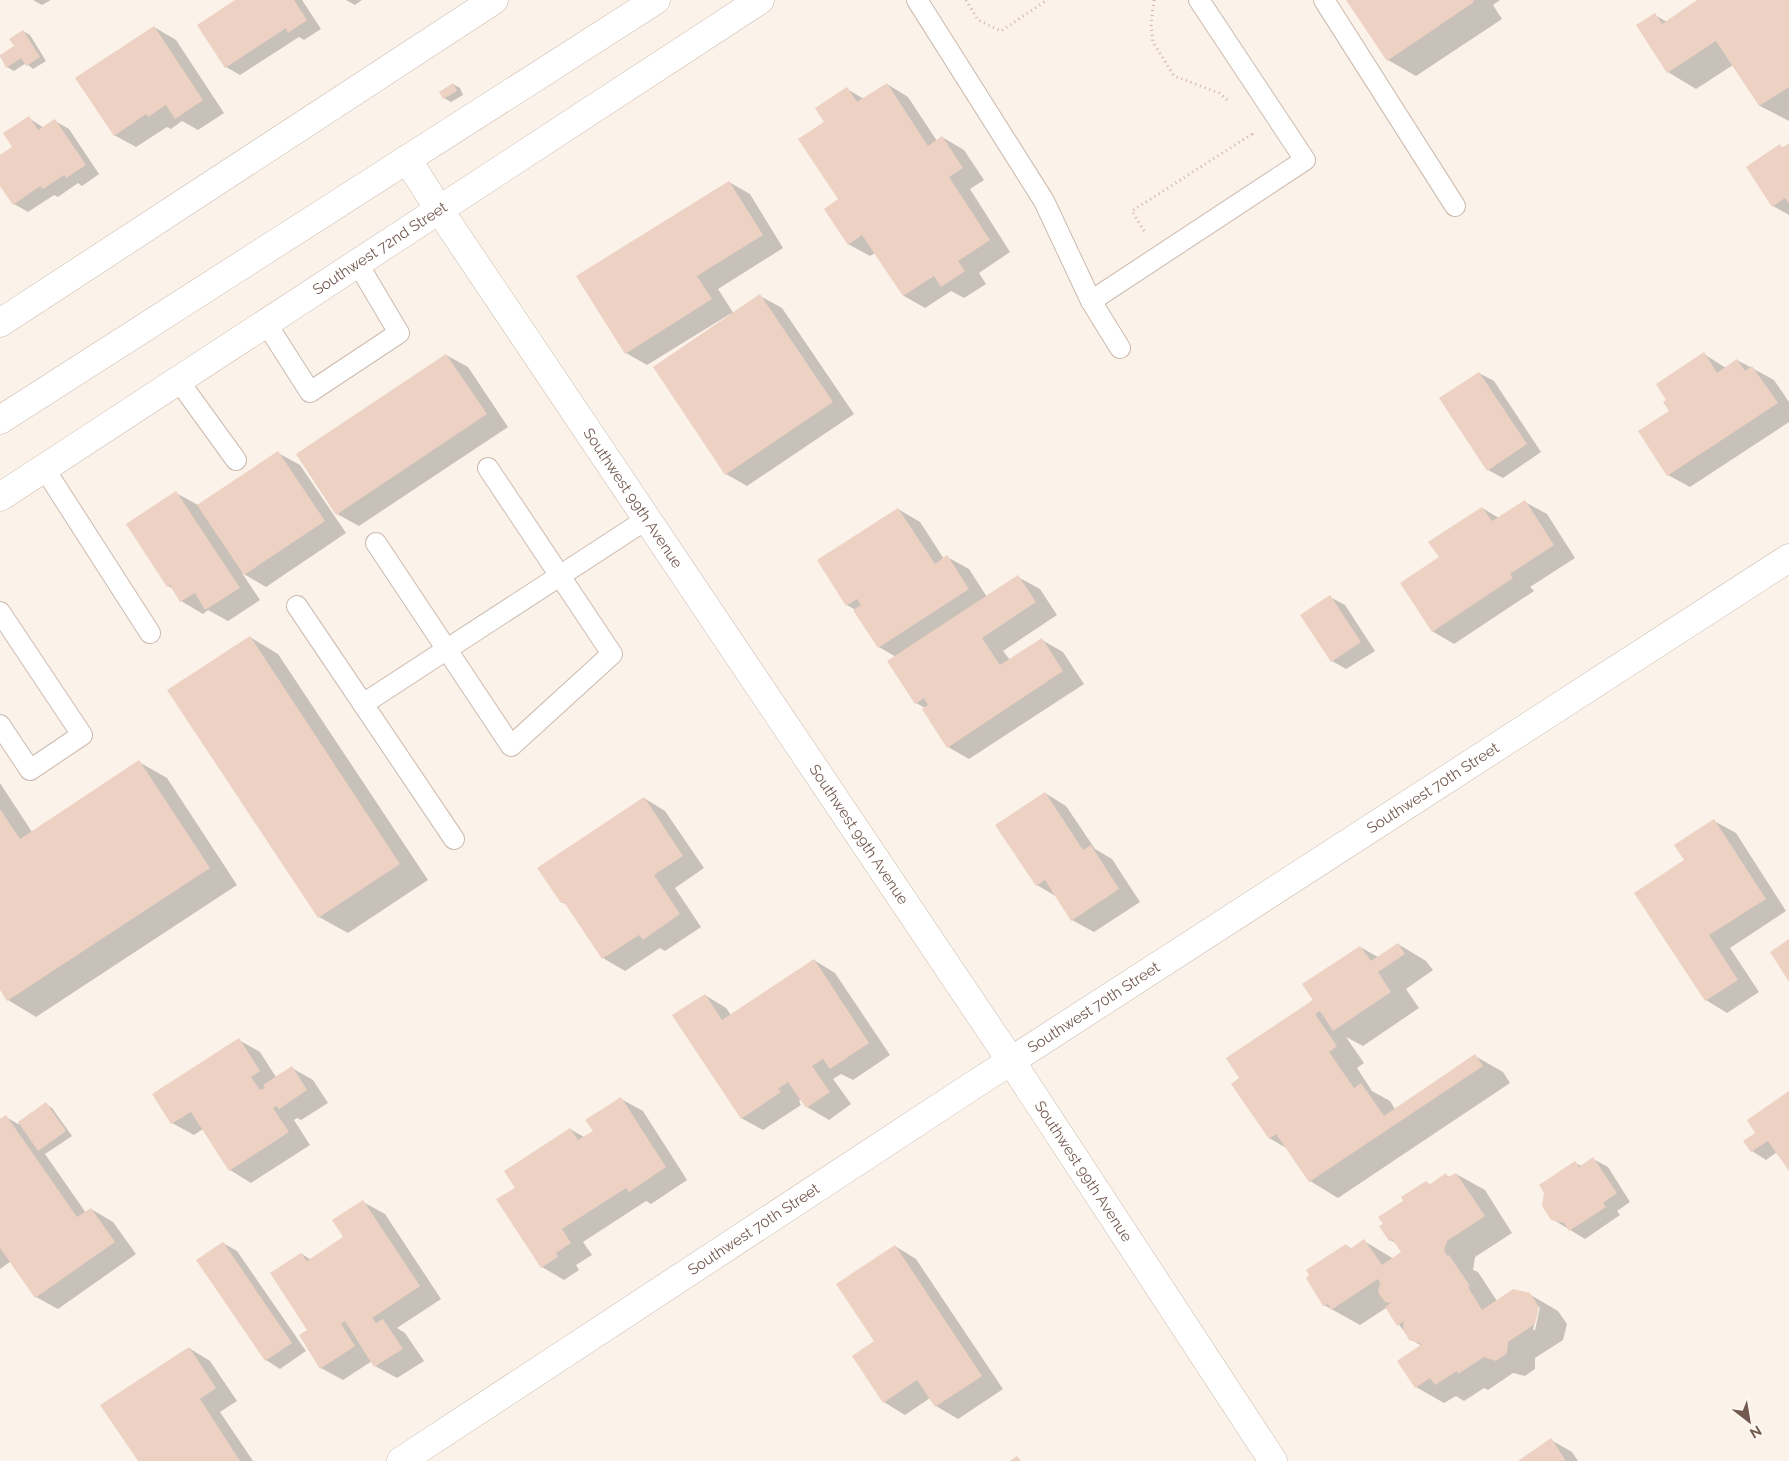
<svg xmlns="http://www.w3.org/2000/svg" width="1789" height="1461" viewBox="0 0 1789 1461" font-family="Raleway,sans-serif">
	<style>
		.shadow { fill: #0003; fill-rule: evenodd }
		.building { fill: #edd1c3 }
		.lines { fill: none; stroke-linecap: round; stroke-linejoin: round }
		.lane-casing { stroke: #ccbaaf; stroke-width: 22 }
		.street-casing { stroke: #ccbaaf; stroke-width: 29 }
		.secondary-casing { stroke: #d0bcb0; stroke-width: 29 }
		.path { stroke: #d2b4a6; stroke-width: 3; stroke-dasharray: 1 4; stroke-linecap: butt }
		.lane { stroke: #fff; stroke-width: 20 }
		.street { stroke: #fff; stroke-width: 28 }
		.secondary { stroke: #fff; stroke-width: 28 }
		.labels { text-anchor: middle; stroke-width: 4; stroke-linejoin: round; paint-order: stroke }
		.street-label { font-size: 15px; fill: #73594f; stroke: #fdf7ef }
	</style>
	<rect width="100%" height="100%" fill="#fbf2e9"/>
	<!-- shadow -->
	<g class="shadow">
		<path d="M33 0H51L42 5Z"/>
		<path d="M237 0H302L321 29 304 40 299 37 240 75 226 67Z"/>
		<path d="M346 0H362L355 5Z"/>
		<path d="M1347 0H1500L1493 5 1502 19 1416 76 1388 60Z"/>
		<path d="M1700 0H1789V121L1760 106 1733 65 1696 89 1668 72 1655 15 1667 22Z"/>
		<path d="M154 27 176 40 224 113 198 130 182 121 171 129 167 127 136 147 114 135Z"/>
		<path d="M23 31 30 35 46 61 33 69 26 63 14 71 7 67 0 56 15 46Z"/>
		<path d="M453 84 460 88 463 95 451 102 444 98Z"/>
		<path d="M887 84 908 97 937 141 942 137 964 150 984 180 970 189 1010 252 979 273 986 284 964 298 951 291 925 308 904 296 875 253 870 256 848 244 826 122 847 89 864 99Z"/>
		<path d="M29 118 44 128 55 121 69 129 99 174 82 186 78 183 58 197 54 195 28 212 14 204 0 183V156L14 147Z"/>
		<path d="M1789 145V215L1773 206 1780 146 1784 148Z"/>
		<path d="M729 182 750 194 783 248 718 289 734 314 760 296 782 308 854 414 747 486 726 474 730 314 647 365 626 353Z"/>
		<path d="M1704 354 1726 368 1737 360 1774 380 1789 402V422L1690 487 1668 475 1670 411Z"/>
		<path d="M446 355 468 367 508 427 359 526 337 514Z"/>
		<path d="M1479 373 1494 381 1541 452 1503 478 1488 470Z"/>
		<path d="M278 453 300 465 346 533 266 587 242 573 260 600 228 621 208 610 203 614 181 601 173 589 168 586 176 493 198 505Z"/>
		<path d="M1525 502 1547 514 1575 558 1530 587 1534 591 1454 644 1432 631 1441 558 1482 508 1499 518Z"/>
		<path d="M898 509 920 522 944 559 947 557 969 569 987 597 1018 577 1040 589 1057 615 1003 651 1010 660 1042 640 1063 652 1084 684 969 759 948 747 925 708 916 703 888 661 896 657 879 647 854 609 847 605Z"/>
		<path d="M1330 597 1345 605 1375 651 1346 669 1332 661Z"/>
		<path d="M250 637 278 654 428 880 348 933 319 917Z"/>
		<path d="M139 762 167 778 237 885 36 1017 8 1000 0 988V783L32 832Z"/>
		<path d="M1045 793 1066 806 1095 849 1112 859 1140 902 1094 932 1072 920 1057 897 1037 885Z"/>
		<path d="M644 798 665 811 704 868 675 888 701 927 665 951 660 948 625 971 603 958 568 906 562 902Z"/>
		<path d="M1714 821 1736 833 1786 911 1730 948 1759 992 1727 1013 1706 1000 1686 861Z"/>
		<path d="M1398 944 1426 961 1433 970 1406 989 1419 1008 1363 1046 1346 1037 1364 1063 1357 1068 1372 1091 1390 1101 1395 1109 1475 1056 1503 1072 1510 1083 1338 1198 1310 1181 1288 1149 1269 1138 1241 1079 1360 947 1378 957Z"/>
		<path d="M814 960 835 973 890 1055 853 1080 841 1074 833 1079 851 1104 829 1120 807 1107 802 1099 799 1101 801 1105 763 1130 741 1118 705 995 726 1008 731 1015Z"/>
		<path d="M239 1040 260 1052 276 1077 292 1068 313 1080 328 1103 301 1120 297 1118 294 1120 310 1145 251 1183 230 1170 203 1129 194 1135 172 1123Z"/>
		<path d="M1789 1093V1169L1777 1152 1766 1160 1752 1151 1757 1133Z"/>
		<path d="M621 1099 643 1111 687 1180 651 1204 646 1201 583 1242 592 1255 576 1265 579 1270 564 1280 542 1267 516 1188 570 1129 584 1137 594 1131Z"/>
		<path d="M46 1104 52 1108 72 1136 45 1154 86 1213 91 1209 113 1222 136 1254 58 1309 36 1297 11 1261 0 1269V1121L6 1117 18 1124Z"/>
		<path d="M1593 1159 1608 1167 1630 1202 1617 1211 1620 1215 1585 1239 1552 1219 1545 1193 1575 1163 1582 1166Z"/>
		<path d="M1456 1174 1485 1190 1512 1233 1475 1257 1473 1270 1478 1272 1497 1301 1529 1294 1558 1311 1567 1324 1563 1340 1535 1358V1369L1525 1376 1513 1373 1488 1390 1484 1388 1464 1401 1456 1396 1444 1403 1416 1387 1422 1346 1410 1339 1386 1308 1360 1325 1324 1305 1346 1245 1352 1249 1364 1241 1394 1259 1403 1253 1398 1244 1390 1240 1405 1201 1426 1182 1431 1185 1446 1175 1450 1177ZM1538 1307H1540L1535 1330H1533Z"/>
		<path d="M363 1202 385 1214 441 1299 397 1328 405 1333 424 1361 397 1378 375 1366 372 1361 343 1380 321 1368 309 1330 302 1254 311 1260 345 1237Z"/>
		<path d="M223 1243 237 1251 306 1351 280 1369 266 1360Z"/>
		<path d="M895 1246 916 1259 1003 1389 958 1419 936 1406 930 1398 905 1415 884 1402 876 1341Z"/>
		<path d="M189 1348 210 1361 237 1401 220 1412 253 1461H139Z"/>
		<path d="M1551 1440 1572 1452 1578 1461H1520Z"/>
	</g>
	<!-- building -->
	<g class="building">
		<path d="M235 0H294L307 20 288 33 286 28 225 68 197 25Z"/>
		<path d="M1346 0H1473L1474 2 1387 61Z"/>
		<path d="M1697 0H1789V87L1759 106 1716 41 1667 73 1636 25 1655 13 1662 24Z"/>
		<path d="M154 26 203 100 175 119 166 105 148 117 146 114 114 136 75 78Z"/>
		<path d="M23 30 40 57 26 66 21 58 6 68 0 55 14 46 9 39Z"/>
		<path d="M453 83 457 91 443 99 439 92Z"/>
		<path d="M887 83 928 146 942 136 963 168 949 177 990 240 958 261 965 271 941 287 934 276 903 296 862 235 848 245 824 209 838 199 798 139 824 122 815 108 847 87 857 102Z"/>
		<path d="M29 116 38 130 55 119 86 165 66 178 64 175 43 189 40 186 13 205 0 186V155L12 147 3 133Z"/>
		<path d="M1789 143V204L1785 198 1772 207 1746 167 1780 144 1782 148Z"/>
		<path d="M729 181 763 235 697 276 712 299 625 354 576 276Z"/>
		<path d="M760 294 833 402 725 475 653 367Z"/>
		<path d="M1704 352 1717 373 1737 359 1745 371 1752 366 1778 403 1667 476 1638 431 1669 411 1663 402 1666 400 1656 384Z"/>
		<path d="M446 354 487 414 336 515 296 454Z"/>
		<path d="M1479 372 1527 444 1487 471 1439 398Z"/>
		<path d="M278 451 325 521 244 575 197 505Z"/>
		<path d="M176 491 240 588 205 610 195 593 180 602 170 585 167 587 126 524Z"/>
		<path d="M1525 500 1554 545 1510 574 1513 578 1432 632 1400 583 1439 557 1428 542 1482 507 1492 521Z"/>
		<path d="M898 508 935 564 947 555 969 589 878 648 853 610 861 605 857 599 846 606 817 560Z"/>
		<path d="M1018 575 1036 602 982 638 1000 665 1042 638 1063 671 947 748 922 709 928 705 924 698 915 704 887 661Z"/>
		<path d="M1330 595 1361 642 1331 662 1300 615Z"/>
		<path d="M250 636 400 864 318 918 167 690Z"/>
		<path d="M139 760 210 868 7 1001 0 990V809L20 839Z"/>
		<path d="M1045 792 1083 850 1091 845 1119 889 1071 921 1045 880 1036 886 995 825Z"/>
		<path d="M644 797 683 856 654 875 680 914 643 940 639 935 602 959 564 902 561 903 537 868Z"/>
		<path d="M1714 819 1766 899 1709 935 1738 980 1705 1001 1634 893 1684 860 1674 845Z"/>
		<path d="M1789 939V982L1770 952Z"/>
		<path d="M1398 943 1405 954 1378 972 1391 992 1333 1031 1320 1011 1315 1014 1337 1046 1329 1052 1354 1088 1361 1083 1384 1116 1475 1054 1483 1066 1309 1182 1276 1134 1269 1139 1231 1084 1239 1078 1226 1058 1313 1000 1302 984 1360 946 1371 961Z"/>
		<path d="M814 959 869 1043 830 1069 823 1059 812 1066 830 1092 806 1108 788 1082 778 1089 781 1092 741 1119 672 1015 705 994 722 1020Z"/>
		<path d="M239 1038 260 1071 251 1077 260 1090 265 1088 263 1085 292 1066 307 1090 279 1109 276 1106 273 1108 289 1132 229 1171 191 1112 171 1124 152 1094Z"/>
		<path d="M1789 1091V1171L1768 1141 1751 1152 1743 1141 1755 1133 1747 1120Z"/>
		<path d="M621 1097 666 1167 629 1192 626 1188 562 1229 571 1243 556 1253 558 1257 541 1268 496 1199 515 1188 504 1171 570 1128 578 1140 593 1131 585 1120Z"/>
		<path d="M46 1102 66 1131 38 1151 18 1122Z"/>
		<path d="M6 1115 77 1217 91 1208 115 1242 35 1298 0 1248V1119Z"/>
		<path d="M1593 1157 1617 1193 1603 1203 1606 1207 1569 1231 1564 1223 1551 1220 1542 1206 1544 1193 1539 1185 1575 1161 1579 1167Z"/>
		<path d="M1446 1173 1448 1177 1456 1173 1485 1216 1447 1241 1444 1250 1447 1256 1449 1255 1470 1286 1468 1287 1482 1310 1513 1289 1530 1293 1539 1307 1535 1324 1508 1342 1507 1353 1496 1361 1484 1357 1458 1374 1457 1371 1435 1385 1430 1378 1415 1388 1397 1361 1422 1344 1409 1340 1403 1329 1404 1321 1397 1326 1385 1307 1391 1303 1385 1302 1378 1292 1380 1282 1378 1279 1331 1310 1328 1304 1323 1306 1306 1278 1309 1275 1306 1270 1346 1244 1350 1249 1364 1239 1382 1265 1401 1252 1392 1239 1389 1241 1379 1226 1383 1224 1378 1217 1403 1201 1401 1197 1426 1181 1429 1185Z"/>
		<path d="M363 1200 420 1286 372 1318 376 1323 383 1319 403 1349 374 1367 345 1321 341 1324 355 1346 320 1369 299 1335 307 1330 270 1273 301 1253 307 1261 343 1237 332 1220Z"/>
		<path d="M223 1242 292 1343 265 1361 196 1260Z"/>
		<path d="M895 1245 982 1376 935 1407 917 1380 883 1403 852 1356 874 1341 836 1284Z"/>
		<path d="M189 1347 216 1388 200 1399 240 1461H138L100 1405Z"/>
		<path d="M1551 1438 1566 1461H1518Z"/>
		<path d="M1017 1456 1021 1461H1010Z"/>
	</g>
	<g class="lines">
		<!-- lane casing -->
		<g class="lane-casing">
			<g id="lane">
				<path d="M917 0 1044 201 1091 301 1120 348"/>
				<path d="M1324 0 1455 206"/>
				<path d="M1091 301 1305 160 1199 0"/>
				<path d="M266 323 310 392 399 333 358 264"/>
				<path d="M178 380 236 460"/>
				<path d="M44 468 150 633"/>
				<path d="M376 543 511 746 612 654 488 468"/>
				<path d="M297 606 454 839"/>
				<path d="M0 612 82 735 30 770 0 725"/>
				<path d="M363 704 647 519"/>
			</g>
		</g>
		<!-- street casing -->
		<g class="street-casing">
			<g id="street">
				<path id="s1" d="M440 211 1011 1061 1273 1461"/>
				<path d="M0 323 494 0"/>
				<path id="s2" d="M401 1461 969 1088 1789 558"/>
			</g>
		</g>
		<!-- secondary casing -->
		<g class="secondary-casing">
			<g id="secondary">
				<path d="M407 159 440 211"/>
				<path d="M0 420 656 0"/>
				<path id="s3" d="M0 497 760 0"/>
			</g>
		</g>
		<!-- path -->
		<g class="path">
			<path d="M966 0 978 20 1001 31 1047 0"/>
			<path d="M1154 0 1151 24 1153 42 1174 76 1219 93 1230 102"/>
			<path d="M1144 231 1132 211 1252 134 1250 131"/>
		</g>
		<!-- lane -->
		<use href="#lane" class="lane"/>
		<!-- street -->
		<use href="#street" class="street"/>
		<!-- secondary -->
		<use href="#secondary" class="secondary"/>
	</g>
	<g class="labels">
		<!-- street labels -->
		<g class="street-label">
			<text dy="5" stroke="none"><textPath href="#s3" startOffset="454">Southwest 72nd Street</textPath></text>
			<text dy="5" stroke="none"><textPath href="#s1" startOffset="346">Southwest 99th Avenue</textPath></text>
			<text dy="5" stroke="none"><textPath href="#s2" startOffset="1232">Southwest 70th Street</textPath></text>
			<text dy="5" stroke="none"><textPath href="#s1" startOffset="751">Southwest 99th Avenue</textPath></text>
			<text dy="5" stroke="none"><textPath href="#s2" startOffset="828">Southwest 70th Street</textPath></text>
			<text dy="5" stroke="none"><textPath href="#s1" startOffset="1156">Southwest 99th Avenue</textPath></text>
			<text dy="5" stroke="none"><textPath href="#s2" startOffset="422">Southwest 70th Street</textPath></text>
		</g>
	</g>
	<!-- north arrow -->
	<g transform="translate(1749 1421) rotate(149)" stroke="#fdf7ef" stroke-width="4" paint-order="stroke">
	<path d="M0-4L9 19L0 12L-9 19Z" fill="#73594f"/>
	<text y="-8" font-size="14" font-weight="bold" text-anchor="middle" fill="#73594f">N</text>
	</g>
</svg>
